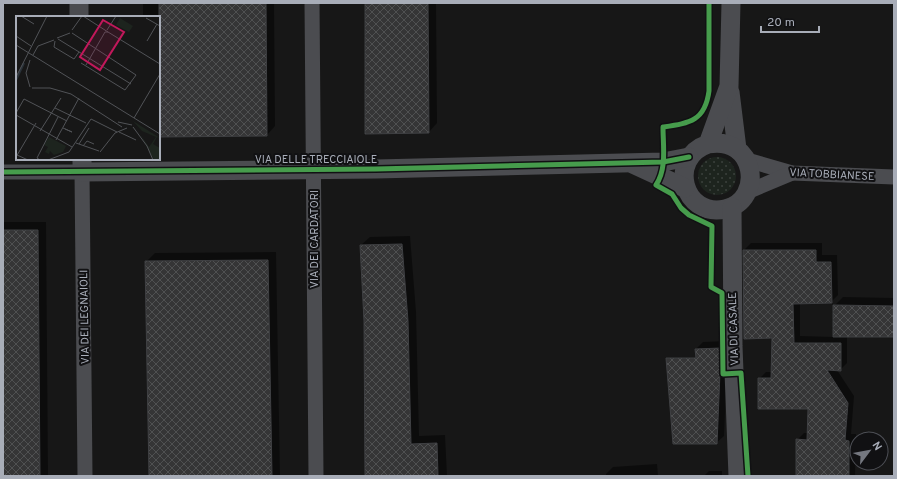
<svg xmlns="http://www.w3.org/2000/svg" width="897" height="479" viewBox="0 0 897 479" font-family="Overpass,sans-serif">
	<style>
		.grass { fill: url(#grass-dots) }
		.shadow { fill: #0007 }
		.building { fill: url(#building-cross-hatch); stroke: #3f4043 }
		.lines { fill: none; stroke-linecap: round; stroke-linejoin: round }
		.minor { stroke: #4b4c50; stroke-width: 15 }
		.tertiary { stroke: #4b4c50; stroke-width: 19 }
		.cycleway-casing { stroke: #111113; stroke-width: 8 }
		.cycleway { stroke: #469c4c; stroke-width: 5 }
		.labels { text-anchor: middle; stroke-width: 4; stroke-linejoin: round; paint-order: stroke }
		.street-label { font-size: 11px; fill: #a8adb8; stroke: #111113 }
		.inset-river { fill: none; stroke: #2a3239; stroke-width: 2 }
		.inset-road { fill: none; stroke: #515357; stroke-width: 1 }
		.view { fill: #c2185b; fill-opacity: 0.15; stroke: #c2185b; stroke-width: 2 }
		.inset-edge { fill: none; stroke: #a8adb8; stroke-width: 2 }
	</style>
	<defs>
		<pattern id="grass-dots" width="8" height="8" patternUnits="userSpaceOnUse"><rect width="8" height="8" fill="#1d241e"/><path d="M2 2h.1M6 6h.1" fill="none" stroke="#3b413d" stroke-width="1.8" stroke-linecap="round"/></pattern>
		<pattern id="building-cross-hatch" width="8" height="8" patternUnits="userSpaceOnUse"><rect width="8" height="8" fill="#353536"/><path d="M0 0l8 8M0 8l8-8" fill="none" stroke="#4f5051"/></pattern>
	</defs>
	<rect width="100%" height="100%" fill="#171717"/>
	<!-- grass -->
	<circle class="grass" cx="717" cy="176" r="19"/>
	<!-- shadow -->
	<g class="shadow">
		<path d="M143 3H274L275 126 267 135 159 136V17H143Z"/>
		<path d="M366 3H436L437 123 429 132Z"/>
		<path d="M3 222H46L48 476H3Z"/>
		<path d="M410 236 416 312 419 436 445 435 447 476H366L365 321 361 245 370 237Z"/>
		<path d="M751 243H822V255H837L838 295 831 302 800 303V336L834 337V306L843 297 894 298V336H847V363L840 370H837L854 396 851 434H856L855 476H797V440L804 433H808L809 408 759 379 766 372H772L773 337 744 250Z"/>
		<path d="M276 252 280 476H150L146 262 155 253Z"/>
		<path d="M728 341 724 436 716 443H700L696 349 703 342Z"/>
		<path d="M657 464 658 476H606V474L613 467Z"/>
		<path d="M709 471H722V476H704Z"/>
	</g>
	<!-- building -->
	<g class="building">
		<path d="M159 3H266L267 136 159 137Z"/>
		<path d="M365 3H428L429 133 365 134Z"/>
		<path d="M3 230H38L40 476H3Z"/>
		<path d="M402 244 408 321 411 444 437 443 438 476H365L364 321 360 245Z"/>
		<path d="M743 250H816V262H831L832 303 793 304 794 343H841V371L827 370 848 403 845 440 849 441V476H796V439L807 440 808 409H758V378H771L772 338 744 339Z"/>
		<path d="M268 260 272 476H149L145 261Z"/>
		<path d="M833 305 894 306V337H833Z"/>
		<path d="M721 348 717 444H673L666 358H696L695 349Z"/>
	</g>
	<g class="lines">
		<!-- minor -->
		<g class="minor">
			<path d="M312 3 316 476"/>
			<path d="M747 160 792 173 894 177"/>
			<path d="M3 172H82L85 476"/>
			<path d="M747 192 792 173"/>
		</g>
		<!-- tertiary -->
		<g class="tertiary">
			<path d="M79 3V17"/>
			<path d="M730 92 737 149"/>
			<path d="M708 144C756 135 765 200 725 209 683 218 667 158 708 144L729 86 731 3"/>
			<path d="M82 159V172L376 169 663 162 689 157"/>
			<path d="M633 164 685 188"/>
			<path d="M732 207 733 346 738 476"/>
		</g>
		<!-- cycleway casing -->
		<g class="cycleway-casing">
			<g id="cycleway">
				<path d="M709 3V91C705 121 690 123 663 127 663 146 667 169 656 185L672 194 681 208 689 215 712 226 711 287 722 293 723 374 741 373 748 476"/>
				<path d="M3 172 376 169 663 162 689 157"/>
			</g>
		</g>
		<!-- cycleway -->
		<use href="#cycleway" class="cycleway"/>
	</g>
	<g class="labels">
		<!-- street labels -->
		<g class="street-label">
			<text x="316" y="163">VIA DELLE TRECCIAIOLE</text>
			<text transform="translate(832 174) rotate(3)" y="4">VIA TOBBIANESE</text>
			<text transform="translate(314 239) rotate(-90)" y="4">VIA DEI CARDATORI</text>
			<text transform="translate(84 317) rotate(-91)" y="4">VIA DEI LEGNAIOLI</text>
			<text transform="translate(733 329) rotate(-92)" y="4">VIA DI CASALE</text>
		</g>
	</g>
	<!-- overview -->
	<g transform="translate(16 16)">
		<rect width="144" height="144" fill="#171717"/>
		<path d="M117 105 144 122 141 121 137 128 144 132V144H138L124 118 133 131 140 121 126 115ZM33 121 50 130 47 136 38 139 34 135 33 138 29 136 32 131 28 129Z" fill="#1d241e"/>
		<path d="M104 2 117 10 113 16 100 9Z" fill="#1d241e"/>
		<path class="inset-river" d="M0 64 8 47"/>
		<path class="inset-road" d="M5 0 18 8M67 0 92 16H89M130 2 144 10M56 14 66 0M91 14 100 0M92 16 144 48M56 17 120 59 109 74 65 47M0 20 15 30M41 22 54 17M42 23 115 68M39 25 38 31 58 43 63 36M131 25 141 8M0 29 144 118M17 39 22 30 38 24M14 44 10 57 14 71M70 49 89 16M0 61 31 0M16 72H34L55 78 106 111M39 92 70 107M0 97 8 83 51 105M0 99 56 131M118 102 144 58M102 106 116 109M117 111 131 130 137 144M47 112 56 116 49 113M24 115 45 82M103 116 120 124M40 124 63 82M60 127 83 135M63 128 73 112M67 130 71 125 78 128M84 136 99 117 111 112M1 139 12 144M0 141 20 107M24 144 21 142 42 101M32 144 53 136 75 103 101 116"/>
		<path class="view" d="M87 4 108 16 84 54 64 41Z"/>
		<rect width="144" height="144" class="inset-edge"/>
	</g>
	<!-- border -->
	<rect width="897" height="479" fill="none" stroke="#a8adb8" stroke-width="8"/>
	<!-- north arrow -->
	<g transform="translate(869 451) rotate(58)"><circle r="19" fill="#111113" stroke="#4d4f55"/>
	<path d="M0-3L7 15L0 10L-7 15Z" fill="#757880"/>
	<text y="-6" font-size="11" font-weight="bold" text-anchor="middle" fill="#a8adb8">N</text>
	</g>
	<!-- scale -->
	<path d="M761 26v6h58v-6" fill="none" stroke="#a8adb8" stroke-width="2"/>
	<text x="767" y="26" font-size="12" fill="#a8adb8" stroke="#111113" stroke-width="3" paint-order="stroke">20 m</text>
</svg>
